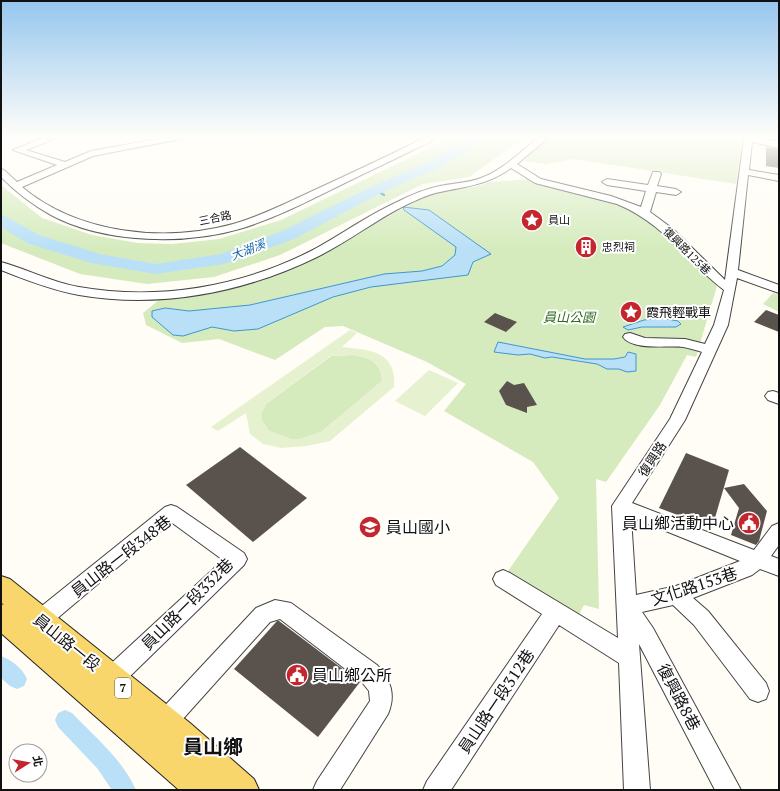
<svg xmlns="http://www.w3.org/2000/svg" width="780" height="791" viewBox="0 0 780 791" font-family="'PT Serif','Noto Sans TC',serif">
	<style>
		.green { fill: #d5ebbd }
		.pitch { fill: #e6f2cf; fill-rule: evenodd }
		.water { fill: #b9e0f7; stroke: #3f96cf }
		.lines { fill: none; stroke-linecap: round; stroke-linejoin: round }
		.stream { stroke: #3f96cf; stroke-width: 2.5 }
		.canal { fill: #b9e0f7; fill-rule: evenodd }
		.river { fill: #b9e0f7; fill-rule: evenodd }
		.building { fill: #5a524d }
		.minor-casing { stroke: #444; stroke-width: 2 }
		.major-casing { stroke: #222; stroke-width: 2 }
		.minor { fill: #fff; fill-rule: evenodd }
		.major { fill: #f9d66b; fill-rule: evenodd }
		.labels { text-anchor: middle; stroke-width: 4; stroke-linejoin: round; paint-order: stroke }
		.far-street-label { font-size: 11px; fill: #111; stroke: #fff }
		.far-poi-label { font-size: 11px; fill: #111; stroke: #fff; text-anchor: start }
		.far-water-label { font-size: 12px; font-style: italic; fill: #1768a6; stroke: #fff }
		.shield { fill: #fff; stroke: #585858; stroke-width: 1 }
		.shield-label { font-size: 12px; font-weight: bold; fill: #111 }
		.poi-label { font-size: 13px; fill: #111; stroke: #fff; text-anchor: start }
		.park-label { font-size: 13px; font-style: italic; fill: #2f6b1f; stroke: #fff }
		.street-label { font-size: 13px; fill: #111; stroke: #fff }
		.near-poi-label { font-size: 16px; fill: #111; stroke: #fff; text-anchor: start }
		.near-street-label { font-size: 16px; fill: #111; stroke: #fff }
		.near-district-label { font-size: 20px; font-weight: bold; fill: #111; stroke: #fff }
	</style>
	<rect width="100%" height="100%" fill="#fffdf5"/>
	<!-- green -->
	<g class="green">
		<path d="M450 138H524L469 177 423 184 280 255 214 277 147 284 80 274 1 243V185L42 218 92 235 138 243 172 244 219 239 281 220Z"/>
		<path d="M548 138H742L736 184 574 159 546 164 524 161Z"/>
		<path d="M530 179 630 208 682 247 717 286 696 357 687 355 660 405 606 482 596 479 599 609 584 605 578 616 508 571 559 498 533 462 444 411 466 384 427 362 343 326 325 327 275 360 219 339 182 343 146 325 143 313 160 299 204 294 265 278 306 261 417 201 445 190 474 187 490 182Z"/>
		<path d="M773 293 779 295V312L763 304Z"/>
		<path d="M354 355C371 358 381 363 382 381L321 432 300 439H291L269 431 262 421V412L266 404 331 356Z"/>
	</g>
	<!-- pitch -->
	<g class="pitch">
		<path d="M350 330 357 333 342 347C370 350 397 351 394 387L330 441 307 446 281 448 263 444 250 434 246 413 218 431 211 427ZM354 355C371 358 381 363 382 381L321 432 300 439H291L269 431 262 420V412L266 404 330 356Z"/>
		<path d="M429 370 458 383 425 416 395 401Z"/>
	</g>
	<!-- water -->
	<g class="water">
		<path d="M403 207 429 210 491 254 473 262 468 275 371 287 333 297 258 329 234 331 212 327 183 336 173 335 152 317V311L165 308 189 311 250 305 384 274 422 271 442 266 455 255 456 247 404 210Z"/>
		<path d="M661 318 678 321 681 324 676 327H642L628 330 623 327 644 320Z"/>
		<path d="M498 342 585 359H614L625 357 628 352 636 354V371L627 372 619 369H607L597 364 552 357 545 358 530 354 518 355 494 352Z"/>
	</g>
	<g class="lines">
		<!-- stream -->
		<g class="stream">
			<path d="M537 147 548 138"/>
			<path d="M134 148 187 138"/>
			<path d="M376 190 384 195"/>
		</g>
		<!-- canal -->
		<g class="canal">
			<path d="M1 656C12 660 22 668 27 679L24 686 17 689 10 686 1 678Z"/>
			<path d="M65 710 72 713C94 736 123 760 136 790H112L97 768 58 727 55 720 58 713Z"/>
		</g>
		<!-- river -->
		<path class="river" d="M471 138H487L438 168 381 193 294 239 224 264 156 274 91 263 27 243 1 227V215L7 217 39 235 100 254 156 264 221 254 282 231 371 187 428 162Z"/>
	</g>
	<!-- building -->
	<g class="building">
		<path d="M766 147 779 149V168L766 166Z"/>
		<path d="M766 310 779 315V332L754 322Z"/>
		<path d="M495 313 517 322 506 332 484 322Z"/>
		<path d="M507 381 514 385 524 383 537 405 527 407V413L506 405 499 391Z"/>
		<path d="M240 447 307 498 253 542 186 485Z"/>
		<path d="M686 453 729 470 712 528 659 508Z"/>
		<path d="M744 484 767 511 759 541 756 545 731 535 739 508 724 488Z"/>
		<path d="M277 621H279L360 682 318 737 234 669Z"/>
	</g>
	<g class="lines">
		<!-- minor casing -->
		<g class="minor-casing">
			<g id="minor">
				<path d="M43 138 54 139 26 150 65 162 91 151 163 138H184L93 156 22 187C78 234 164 243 233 224 258 217 282 205 306 194 345 176 384 158 424 138H435C429 144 419 147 411 151 391 161 371 170 351 180 316 197 281 216 243 228 187 245 105 244 51 215 33 205 16 192 1 177V169L4 170 17 182 57 165 13 150Z"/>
				<path d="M538 138H548L517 164 541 179 611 196 641 207 646 191 607 185 602 182 607 179 648 185 653 172H659L661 174 657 186 676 189 681 192 676 195 656 192 650 212 673 229 725 280 744 138H758L779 142V148L752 142 749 170 779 175V181L748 175 738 270 779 285V293L737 278 728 325 685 420 632 503 754 550 772 526 779 523V545L771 556 779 559V576L760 569 752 575 693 598 708 611 766 683 769 691 766 699 758 702 750 699 694 625 673 605 642 612 653 628 741 790H715L639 644 650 790H624L619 663 559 625 451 790H423L427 781 542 614 496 585 493 579 496 573 503 570 510 573 618 638 612 506 670 419 702 352C696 350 689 348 683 347 668 345 633 351 623 337L625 334 630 333 645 338 685 339 705 344 714 325 724 290C685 260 665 224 617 204L535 183 511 168C487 185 468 186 440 192 428 194 417 200 406 205 375 220 348 242 317 257 243 293 160 309 79 295 52 290 26 280 1 270V262C27 269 51 282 79 287 157 301 240 287 311 251 339 236 365 217 395 203 409 196 424 189 440 186 454 183 468 183 481 178 503 170 520 152 538 138ZM631 517 740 561 676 586 636 595Z"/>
				<path d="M773 391 779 393V404L768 400 765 396 768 392Z"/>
				<path d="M171 505 177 507 244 553 247 559 244 565 120 686 112 689 104 686 101 678 104 670 223 560 171 522 47 627 40 630 33 627 30 620 33 613 165 507Z"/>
				<path d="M275 600 291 603 377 665C391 680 396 695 388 714L340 790H313L317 781 370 701 369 691 361 681 280 619 270 622 173 730 165 734 157 730 153 722 157 714 256 608Z"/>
			</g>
		</g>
		<!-- major casing -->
		<g class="major-casing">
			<path id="major" d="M1 576 10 579 190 723 254 779 259 790H179L1 633V604L4 605 1 602Z"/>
		</g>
		<!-- minor -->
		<use href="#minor" class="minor"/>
		<!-- major -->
		<use href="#major" class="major"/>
	</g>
	<!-- sky -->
	<linearGradient id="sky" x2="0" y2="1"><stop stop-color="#95c6ee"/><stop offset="0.55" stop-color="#fffefa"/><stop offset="1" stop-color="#fffefa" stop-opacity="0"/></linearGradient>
	<rect width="780" height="249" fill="url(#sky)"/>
	<!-- icons -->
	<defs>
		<g id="sight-disc" transform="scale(1.15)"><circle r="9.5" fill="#c4262e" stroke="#fff"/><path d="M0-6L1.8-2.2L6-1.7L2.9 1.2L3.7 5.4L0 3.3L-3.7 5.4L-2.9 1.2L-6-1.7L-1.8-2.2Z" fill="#fff"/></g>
		<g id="building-disc" transform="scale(1.15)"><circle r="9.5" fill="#c4262e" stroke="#fff"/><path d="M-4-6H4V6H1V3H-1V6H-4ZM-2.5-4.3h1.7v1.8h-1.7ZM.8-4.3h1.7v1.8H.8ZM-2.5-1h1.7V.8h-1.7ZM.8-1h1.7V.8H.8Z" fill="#fff"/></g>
		<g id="civic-disc" transform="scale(1.15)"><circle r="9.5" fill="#c4262e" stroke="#fff"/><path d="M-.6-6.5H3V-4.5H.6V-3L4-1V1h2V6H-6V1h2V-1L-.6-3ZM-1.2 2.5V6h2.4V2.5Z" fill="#fff"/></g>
		<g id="school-disc" transform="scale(1.15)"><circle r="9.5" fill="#c4262e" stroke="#fff"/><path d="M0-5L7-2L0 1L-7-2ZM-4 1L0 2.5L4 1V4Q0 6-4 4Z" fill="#fff"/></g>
	</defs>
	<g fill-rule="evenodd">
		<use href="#sight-disc" x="532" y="220"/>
		<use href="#building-disc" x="586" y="247"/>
		<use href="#sight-disc" x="631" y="312"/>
		<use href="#civic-disc" x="749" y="523"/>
		<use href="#school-disc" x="370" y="527"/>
		<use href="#civic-disc" x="297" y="675"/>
	</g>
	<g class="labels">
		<!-- far-street labels -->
		<g class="far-street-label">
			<text transform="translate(215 218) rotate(-12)" y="4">三合路</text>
			<text transform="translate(687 251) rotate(45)" y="4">復興路125巷</text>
		</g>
		<!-- far-poi labels -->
		<g class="far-poi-label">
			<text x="548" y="224">員山</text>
			<text x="602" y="251">忠烈祠</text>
		</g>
		<!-- far-water labels -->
		<g class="far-water-label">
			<text transform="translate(248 250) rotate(-21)" y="4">大湖溪</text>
		</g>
		<!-- shield labels -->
		<rect class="shield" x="115" y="678" width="16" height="20" rx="3"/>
		<g class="shield-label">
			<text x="123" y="692">7</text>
		</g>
		<!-- poi labels -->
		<g class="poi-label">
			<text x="646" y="317">霞飛輕戰車</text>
		</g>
		<!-- park labels -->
		<g class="park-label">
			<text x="569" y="322">員山公園</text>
		</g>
		<!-- street labels -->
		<g class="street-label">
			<text transform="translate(652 459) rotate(-57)" y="5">復興路</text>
		</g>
		<!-- near-poi labels -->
		<g class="near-poi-label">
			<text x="734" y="529" text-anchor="end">員山鄉活動中心</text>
			<text x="386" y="533">員山國小</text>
			<text x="312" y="681">員山鄉公所</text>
		</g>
		<!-- near-street labels -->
		<g class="near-street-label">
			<text transform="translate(121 556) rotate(-38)" y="6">員山路一段348巷</text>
			<text transform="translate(694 586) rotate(-18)" y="6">文化路153巷</text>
			<text transform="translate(187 604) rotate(-45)" y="6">員山路一段332巷</text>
			<text transform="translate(67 642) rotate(39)" y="6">員山路一段</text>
			<text transform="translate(679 697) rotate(62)" y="6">復興路8巷</text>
			<text transform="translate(496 701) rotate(-56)" y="6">員山路一段312巷</text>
		</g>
		<!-- near-district labels -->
		<g class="near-district-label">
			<text x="213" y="754">員山鄉</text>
		</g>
	</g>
	<!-- border -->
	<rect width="780" height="791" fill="none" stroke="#111111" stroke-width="4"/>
	<!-- north arrow -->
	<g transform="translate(28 763) rotate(79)"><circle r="19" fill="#ffffff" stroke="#a0a0a0"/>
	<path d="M0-3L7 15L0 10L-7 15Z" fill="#c4262e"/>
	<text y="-6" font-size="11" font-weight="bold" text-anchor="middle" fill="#111111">北</text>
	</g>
</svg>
